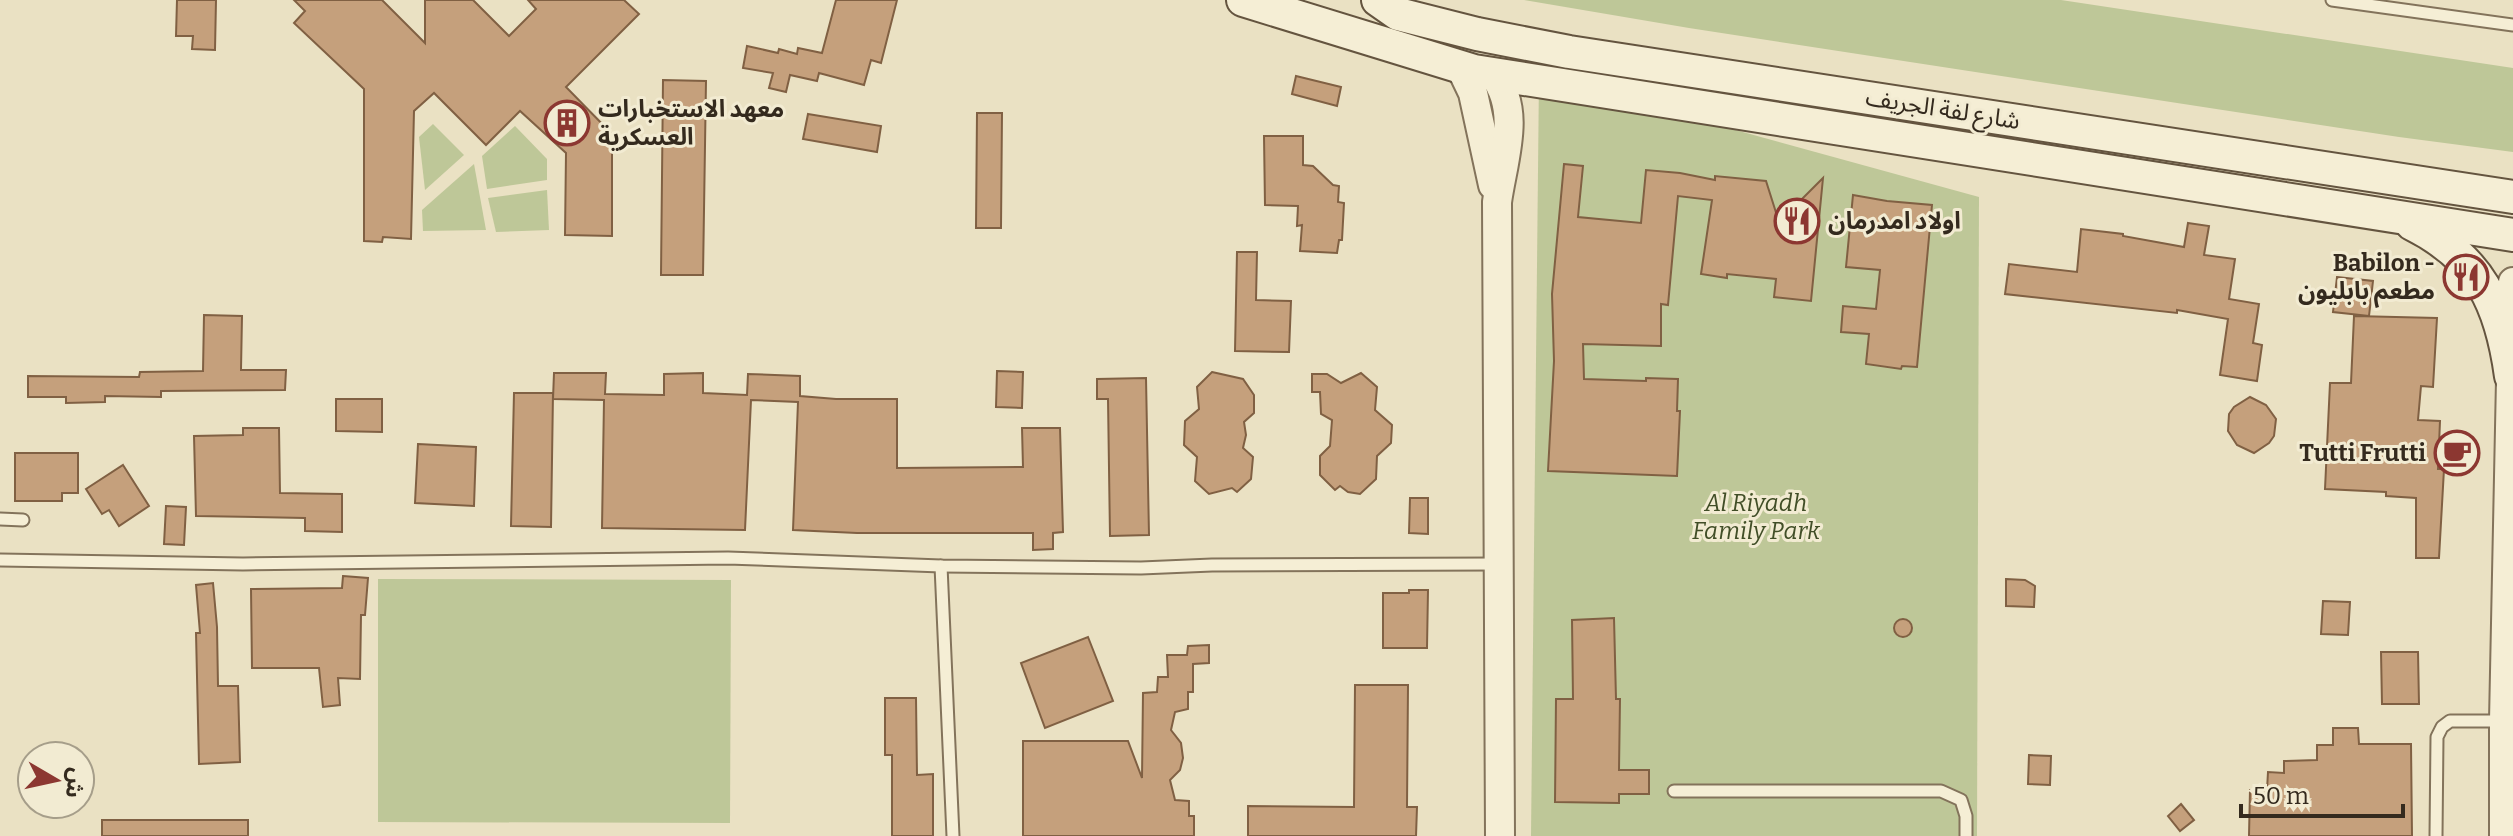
<svg xmlns="http://www.w3.org/2000/svg" width="2513" height="836" viewBox="0 0 2513 836" font-family="Bitter,'Noto Sans Arabic',serif">
	<style>
		.green { fill: #bec798 }
		.building { fill: #c5a07c; stroke: #806043; stroke-width: 2 }
		.lines { fill: none; stroke-linecap: round; stroke-linejoin: round }
		.service-casing { stroke: #83735b; stroke-width: 15 }
		.tertiary-casing { stroke: #83735b; stroke-width: 32 }
		.secondary-casing { stroke: #64543f; stroke-width: 36 }
		.service { stroke: #f5eed5; stroke-width: 11 }
		.tertiary { stroke: #f5eed5; stroke-width: 28 }
		.secondary { stroke: #f5eed5; stroke-width: 32 }
		.labels { text-anchor: middle; stroke-width: 6; stroke-linejoin: round; paint-order: stroke }
		.poi-label { font-size: 24px; font-weight: bold; fill: #342a1e; stroke: #f2ebd2; text-anchor: start }
		.street-label { font-size: 24px; fill: #342a1e; stroke: #f2ebd2 }
		.park-label { font-size: 24px; font-style: italic; fill: #414e27; stroke: #f2ebd2 }
	</style>
	<rect width="100%" height="100%" fill="#eae1c3"/>
	<!-- green -->
	<g class="green">
		<path d="M1524 0H2061L2513 68V152L2399 137 1689 28Z"/>
		<path d="M1539 76 1979 197 1977 836H1531Z"/>
		<path d="M433 124 464 155 425 190 419 137Z"/>
		<path d="M515 126 547 159V180L487 189 482 156Z"/>
		<path d="M474 164 486 230 423 231 422 210Z"/>
		<path d="M547 190 549 230 496 232 488 198Z"/>
		<path d="M378 579 731 580 730 823 378 822Z"/>
	</g>
	<!-- building -->
	<g class="building">
		<path d="M177 0H216L215 50 192 49 193 36H176Z"/>
		<path d="M294 0H382L425 43V0H473L509 36 536 9 528 0H624L639 14 566 87 612 134V236L565 235 566 153 520 111 486 145 434 93 414 111 411 239 383 237 382 242 364 241V89L294 23 305 11Z"/>
		<path d="M836 0H897L881 63 871 60 864 85 819 73 817 81 790 75 786 92 769 88 773 73 743 68 747 46 778 53 779 49 797 54 798 48 822 53Z"/>
		<path d="M1296 76 1341 87 1337 106 1292 94Z"/>
		<path d="M663 80 706 81 703 275H661Z"/>
		<path d="M977 113H1002L1001 228H976Z"/>
		<path d="M808 114 881 126 877 152 803 139Z"/>
		<path d="M1264 136H1303V165L1313 166 1333 185 1339 186 1338 202 1344 203 1342 240H1339L1337 253 1300 251 1302 225 1297 226 1298 206 1265 205Z"/>
		<path d="M1564 164 1583 166 1578 217 1641 223 1646 170 1680 173 1715 180V176L1766 181 1779 222 1823 178 1811 301 1774 297 1776 279 1727 274V278L1701 274 1712 200 1678 196 1668 305 1661 304V346L1583 344 1584 379 1646 381V378L1678 379 1677 411H1680L1677 476 1548 471 1554 361 1552 294Z"/>
		<path d="M1853 195 1887 201 1932 205 1917 367 1902 366 1901 369 1866 364 1869 334 1841 332 1843 306 1876 309 1880 270 1846 267Z"/>
		<path d="M2188 223 2209 226 2204 255 2235 259 2229 299 2259 304 2253 343 2262 345 2257 381 2220 375 2228 319 2177 310V313L2005 294 2009 264 2077 272 2081 229 2123 234V236L2184 247Z"/>
		<path d="M1237 252H1257L1256 300 1291 301 1289 352 1235 351Z"/>
		<path d="M2337 277 2373 281 2369 316 2333 312Z"/>
		<path d="M204 315 242 316 241 370H286L285 390 161 391V397L105 396V402L66 403V397H28V376L139 377 140 372 203 371Z"/>
		<path d="M2354 316 2437 318 2433 387 2421 386 2418 420 2440 421 2438 469H2444L2439 558H2416V498L2386 496V492L2325 489 2330 383H2351Z"/>
		<path d="M997 371 1023 372 1022 408 996 407Z"/>
		<path d="M1212 372 1243 379 1254 395V413L1244 422 1246 435 1243 448 1253 457 1251 479 1237 492 1232 488 1209 494 1195 481 1197 457 1184 445 1185 421 1199 409 1197 387Z"/>
		<path d="M554 373H606L605 394 664 395V374L703 373V393L747 395 748 374 800 376V396L836 399H897V468L1023 467 1022 428H1060L1063 532 1053 533V549L1033 550V533H857L793 530 798 402 751 400 745 530 602 528 604 400 553 399Z"/>
		<path d="M1361 373 1377 387 1375 410 1392 425 1391 443 1377 456 1376 479 1360 494 1348 492 1340 486 1335 490 1320 475V456L1330 446 1332 420 1321 414 1320 392H1312V374H1327L1341 383Z"/>
		<path d="M1146 378 1149 535 1110 536 1108 399H1097V379Z"/>
		<path d="M514 393H553L551 527 511 526Z"/>
		<path d="M2250 397 2266 405 2276 419 2274 436 2269 443 2254 453 2237 445 2228 431 2229 414 2234 407Z"/>
		<path d="M336 399H382V432L336 431Z"/>
		<path d="M243 428H279L280 493 342 494V532L305 531V518L196 516 194 436 243 435Z"/>
		<path d="M418 444 476 447 474 506 415 503Z"/>
		<path d="M15 453H78V493H62V501H15Z"/>
		<path d="M123 465 149 506 119 526 109 510 102 514 86 489Z"/>
		<path d="M1410 498H1428V534L1409 533Z"/>
		<path d="M166 506 186 507 184 545 164 544Z"/>
		<path d="M343 576 368 578 365 615H361L360 679 338 678 340 705 323 707 319 668H252L251 589 342 588Z"/>
		<path d="M2006 579 2025 580 2035 586 2034 607 2006 606Z"/>
		<path d="M213 583 217 627 218 686H238L240 762 199 764 196 633H200L196 585Z"/>
		<path d="M1409 590H1428L1427 648H1383V593H1409Z"/>
		<path d="M2323 601 2350 602 2348 635 2321 634Z"/>
		<path d="M1614 618 1616 699H1620L1619 770H1649V794H1619V803L1555 802 1556 699H1573L1572 620Z"/>
		<circle cx="1903" cy="628" r="9"/>
		<path d="M1088 637 1113 701 1045 728 1021 663Z"/>
		<path d="M1209 645V663L1193 664V692H1188V709L1175 712 1171 730 1181 743 1183 758 1180 770 1170 780 1175 800 1189 801V816H1194V836H1023V741H1128L1142 778 1143 693 1157 692 1158 677H1168L1167 655H1187L1188 646Z"/>
		<path d="M2381 652H2418L2419 704H2382Z"/>
		<path d="M1355 685H1408L1407 807H1417L1416 836H1248V806L1354 807Z"/>
		<path d="M885 698H916L917 775 933 774V836H892V755H885Z"/>
		<path d="M2333 728H2358L2359 744H2411L2412 836H2249L2250 790H2267L2268 772 2284 773V761L2317 760V745H2333Z"/>
		<path d="M2029 755 2051 756 2050 785 2028 784Z"/>
		<path d="M2181 804 2194 820 2180 831 2168 816Z"/>
		<rect x="102" y="820" width="146" height="16"/>
	</g>
	<g class="lines">
		<!-- service casing -->
		<g class="service-casing">
			<g id="service">
				<path d="M2332 0 2513 25"/>
				<path d="M0 519 23 520"/>
				<path d="M0 560 243 564 728 558 941 566 1141 568 1212 565 1498 564"/>
				<path d="M941 566 953 836"/>
				<path d="M1674 791H1941L1961 800 1966 816V836"/>
				<path d="M2436 836 2437 737 2442 727 2450 721H2504"/>
			</g>
		</g>
		<!-- tertiary casing -->
		<g class="tertiary-casing">
			<g id="tertiary">
				<path d="M1461 68 1473 93 1493 185"/>
				<path d="M1493 74C1522 111 1503 159 1497 202L1500 836"/>
				<path d="M2504 836V721L2513 282"/>
			</g>
		</g>
		<!-- secondary casing -->
		<g class="secondary-casing">
			<g id="secondary">
				<path d="M1243 0 1474 71 2513 235"/>
				<path d="M1378 0 1398 14 1477 34 1569 52 2513 197"/>
				<path d="M2412 224C2480 258 2501 304 2511 376"/>
			</g>
		</g>
		<!-- service -->
		<use href="#service" class="service"/>
		<!-- tertiary -->
		<use href="#tertiary" class="tertiary"/>
		<!-- secondary -->
		<use href="#secondary" class="secondary"/>
	</g>
	<!-- icons -->
	<defs>
		<g id="building-ring" transform="scale(2.3)"><circle r="9.5" fill="#f2ebd2" stroke="#8c3731" stroke-width="1.5"/><path d="M-4-6H4V6H1V3H-1V6H-4ZM-2.5-4.3h1.7v1.8h-1.7ZM.8-4.3h1.7v1.8H.8ZM-2.5-1h1.7V.8h-1.7ZM.8-1h1.7V.8H.8Z" fill="#8c3731"/></g>
		<g id="restaurant-ring" transform="scale(2.3)"><circle r="9.5" fill="#f2ebd2" stroke="#8c3731" stroke-width="1.5"/><path d="M-5-6h1v4h1v-4h1v4h1v-4h1v5L-1.5 .5V6h-2V.5L-5-1ZM5-6V6H3V1.5H1.5Q1.5-4 5-6Z" fill="#8c3731"/></g>
		<g id="cafe-ring" transform="scale(2.3)"><circle r="9.5" fill="#f2ebd2" stroke="#8c3731" stroke-width="1.5"/><path d="M-5.5-4.5H6V0H3Q3 3.5 0 3.5H-2.5Q-5.5 3.5-5.5 0ZM3-3.2v2h1.7v-2ZM-6 4.5H4V6H-6Z" fill="#8c3731"/></g>
	</defs>
	<g fill-rule="evenodd">
		<use href="#building-ring" x="567" y="123"/>
		<use href="#restaurant-ring" x="1797" y="221"/>
		<use href="#restaurant-ring" x="2466" y="277"/>
		<use href="#cafe-ring" x="2457" y="453"/>
	</g>
	<g class="labels">
		<!-- poi labels -->
		<g class="poi-label">
			<text x="598" y="117">معهد الاستخبارات<tspan x="598" dy="28">العسكرية</tspan></text>
			<text x="1828" y="229">اولاد امدرمان</text>
			<text x="2435" y="271" text-anchor="end">Babilon -<tspan x="2435" dy="28">مطعم بابليون</tspan></text>
			<text x="2426" y="461" text-anchor="end">Tutti Frutti</text>
		</g>
		<!-- street labels -->
		<g class="street-label">
			<text transform="translate(1943 109) rotate(9)" y="8">شارع لفة الجريف</text>
		</g>
		<!-- park labels -->
		<g class="park-label">
			<text x="1756" y="511">Al Riyadh<tspan x="1756" dy="28">Family Park</tspan></text>
		</g>
	</g>
	<!-- north arrow -->
	<g transform="translate(56 780) rotate(99)"><circle r="38" fill="#f2ebd2" stroke="#a69e8a" stroke-width="2"/>
	<path d="M0-6L14 30L0 20L-14 30Z" fill="#8c3731"/>
	<text y="-12" font-size="22" font-weight="bold" text-anchor="middle" fill="#342a1e">ش</text>
	</g>
	<!-- scale -->
	<path d="M2241 804v12h162v-12" fill="none" stroke="#342a1e" stroke-width="4"/>
	<text x="2253" y="804" font-size="24" fill="#342a1e" stroke="#f2ebd2" stroke-width="6" paint-order="stroke">50 m</text>
</svg>
